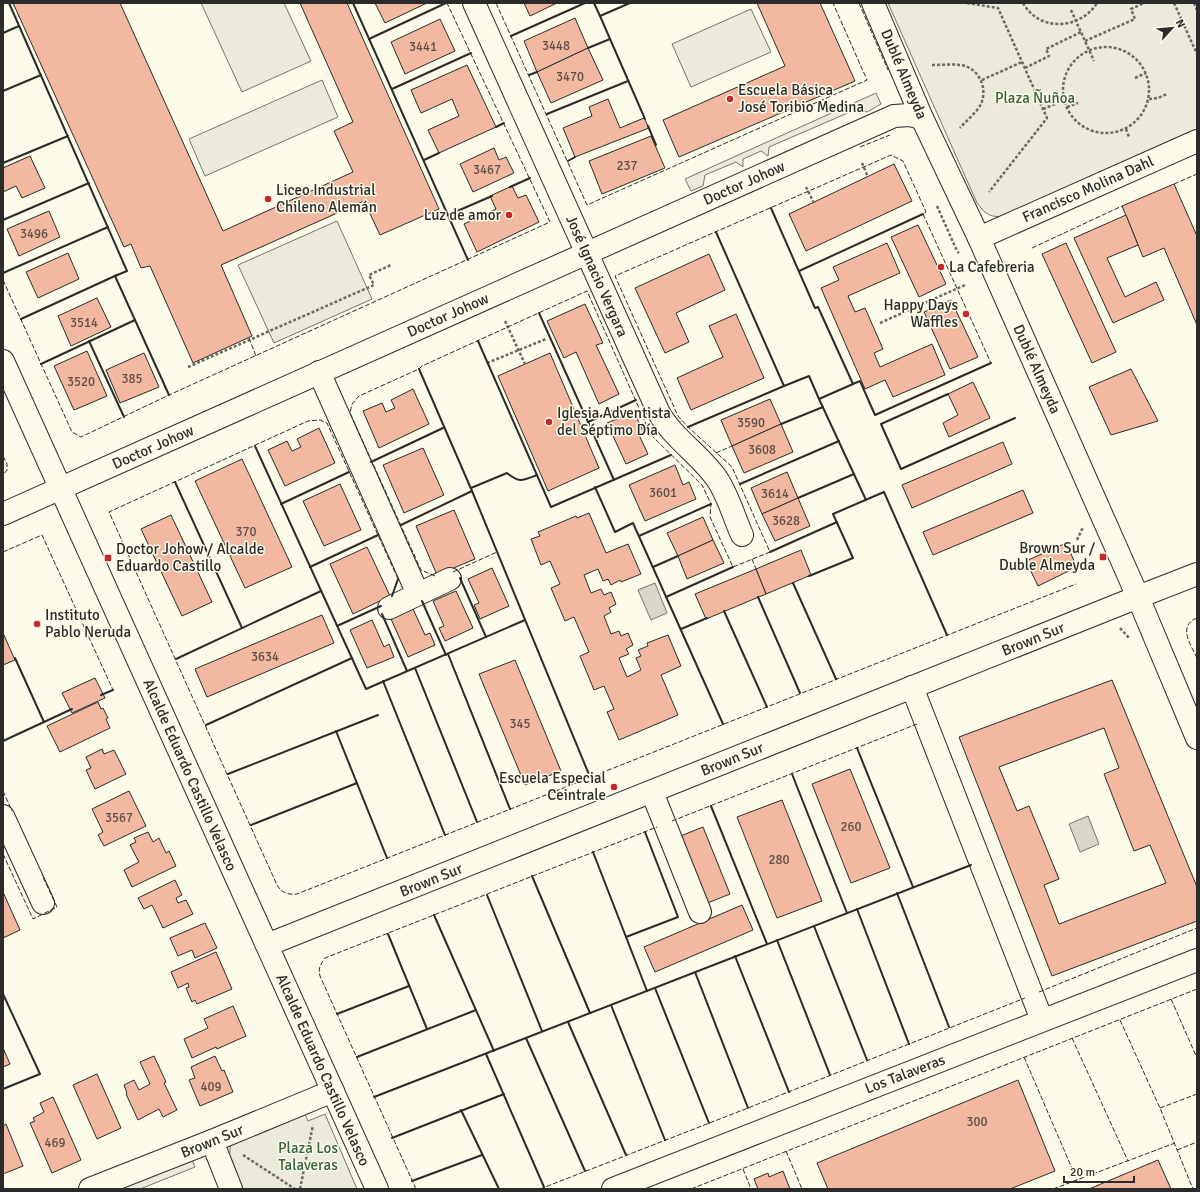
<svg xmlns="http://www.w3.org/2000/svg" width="1200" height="1192" viewBox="0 0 1200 1192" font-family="Signika,sans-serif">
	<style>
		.green { fill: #ecebdb; stroke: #74746e }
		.water { fill: #d8d7c9; stroke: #74746e }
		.building { fill: #f2b8a0; stroke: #2b2b2b; fill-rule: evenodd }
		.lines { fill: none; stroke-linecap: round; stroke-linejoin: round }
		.minor-casing { stroke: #2b2b2b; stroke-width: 24 }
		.major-casing { stroke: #2b2b2b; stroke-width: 24 }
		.path { stroke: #6a6964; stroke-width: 2.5; stroke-dasharray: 3 2; stroke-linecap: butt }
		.minor { stroke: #fdfbea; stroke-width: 22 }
		.major { stroke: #fdfbea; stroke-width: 22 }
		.fence { stroke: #2b2b2b; stroke-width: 1; stroke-dasharray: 5 2; stroke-linecap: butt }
		.wall { stroke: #2b2b2b; stroke-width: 2 }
		.poi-dot { fill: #c62828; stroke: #fdfbea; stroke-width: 1.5 }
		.labels { text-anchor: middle; stroke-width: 3; stroke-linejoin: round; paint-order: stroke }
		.number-label { font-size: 13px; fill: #5d4e48 }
		.street-label { font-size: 15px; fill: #2b2b2b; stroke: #fdfbea }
		.poi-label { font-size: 15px; fill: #2b2b2b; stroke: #fdfbea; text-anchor: start }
		.park-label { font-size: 15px; fill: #34623c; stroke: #fdfbea }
	</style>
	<rect width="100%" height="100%" fill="#fdfbea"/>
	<!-- green -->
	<g class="green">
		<path d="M201 3H284L311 61 242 92Z"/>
		<path d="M888 3H1197V129L1006 216C991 218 986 215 977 203Z"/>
		<path d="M751 9 771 52 691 87 672 44Z"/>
		<path d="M322 80 338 117 205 176 189 139Z"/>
		<path d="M876 93 881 104 867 112 857 109 769 147 768 156 761 151 743 159V167L736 162 705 175 703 186 691 191 685 179Z"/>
		<path d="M337 221 372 299 274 343 238 265Z"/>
		<path d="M305 1114 308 1121 325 1114 357 1189H243L229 1154 230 1153V1147L234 1143Z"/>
		<path d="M192 1160 195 1167 140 1189H119Z"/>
	</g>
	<!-- water -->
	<g class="water">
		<path d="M655 583 667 613 651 620 638 590Z"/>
		<path d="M1088 816 1099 844 1080 852 1069 824Z"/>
	</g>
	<!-- building -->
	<g class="building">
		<path d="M13 3H120L223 231 353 172 334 131 353 122 300 3H347L439 209 380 235 364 201 221 265 252 336 193 363 150 266 141 268 131 244 124 247Z"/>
		<path d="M375 3H427L385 23Z"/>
		<path d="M524 3H557L530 16Z"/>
		<path d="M757 3H820L855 81 679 157 663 120 785 66Z"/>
		<path d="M575 18 588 48 537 72 524 41Z"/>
		<path d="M440 19 455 51 405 74 391 42Z"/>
		<path d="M588 48 603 80 551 103 537 72Z"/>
		<path d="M467 65 496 127 439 153 428 130 459 116 452 99 421 113 411 90Z"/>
		<path d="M608 99 620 128 644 118 649 128 575 157 563 128 592 116 589 107Z"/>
		<path d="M651 136 665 168 602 194 589 161Z"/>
		<path d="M494 148 499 160 506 157 514 173 473 192 460 164Z"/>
		<path d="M30 156 45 188 22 198 16 186 3 192V168Z"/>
		<path d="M894 164 912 201 806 251 789 214Z"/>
		<path d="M1174 184 1197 236V325L1164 248 1143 257 1122 206Z"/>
		<path d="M512 186 518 198 526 195 539 222 477 252 464 224 496 209 490 196Z"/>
		<path d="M49 211 60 237 19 256 7 229Z"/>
		<path d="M1126 215 1138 245 1107 258 1125 297 1156 282 1164 300 1113 323 1074 238Z"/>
		<path d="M918 225 946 284 919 297 891 237Z"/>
		<path d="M887 243 900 273 848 296 855 312 865 308 883 349 874 353 880 367 932 344 945 375 893 397 885 380 865 389 821 288 839 280 833 267Z"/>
		<path d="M1066 243 1116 352 1092 363 1042 254Z"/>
		<path d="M68 253 79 279 38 298 26 272Z"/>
		<path d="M709 254 725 290 676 313 689 342 665 353 635 288Z"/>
		<path d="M97 298 111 327 71 346 58 316Z"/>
		<path d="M951 300 978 357 950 369 924 312Z"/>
		<path d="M585 304 603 343 596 345 619 394 599 404 576 352 564 358 547 321Z"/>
		<path d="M736 314 764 378 691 410 677 378 723 357 709 326Z"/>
		<path d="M87 351 107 396 74 410 54 366Z"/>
		<path d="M144 353 159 387 120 403 106 370Z"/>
		<path d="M550 353 599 468 548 491 498 376Z"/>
		<path d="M1131 369 1158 421 1111 435 1089 387Z"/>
		<path d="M973 382 990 418 949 437 943 423 958 415 948 394Z"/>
		<path d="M413 389 429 424 379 448 363 411 382 403 386 412 395 408 391 400Z"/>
		<path d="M770 399 781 424 732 446 721 420Z"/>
		<path d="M634 412 644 433 639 435 648 454 626 464 607 423Z"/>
		<path d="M781 424 793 452 744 473 732 446Z"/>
		<path d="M319 428 335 463 285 486 268 450 287 441 292 451 301 447 297 439Z"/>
		<path d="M1003 442 1012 464 912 508 902 485Z"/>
		<path d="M423 448 444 495 404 513 383 465Z"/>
		<path d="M242 459 292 567 245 588 195 481Z"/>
		<path d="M675 465 683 485 689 482 696 499 645 521 629 485Z"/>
		<path d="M787 472 798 498 762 514 751 488Z"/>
		<path d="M340 484 361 530 324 546 303 501Z"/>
		<path d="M1023 490 1033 513 933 555 923 532Z"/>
		<path d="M798 498 810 526 775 541 762 514Z"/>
		<path d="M454 510 475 559 437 575 416 526Z"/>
		<path d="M589 513 606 553 628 544 641 574 621 582 620 580 611 585 608 579 603 581 598 569 584 575 591 593 601 589 604 595 611 592 616 604 609 608 611 612 604 616 611 634 619 631 621 636 628 633 633 645 626 649 629 654 619 658 627 677 641 670 636 658 641 656 638 650 648 646 647 643 668 635 681 666 661 675 678 715 619 740 607 712 614 709 604 686 594 690 580 656 589 652 574 617 565 621 551 588 560 584 550 561 541 565 531 539 540 536 538 532 576 516 577 518Z"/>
		<path d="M171 515 212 602 182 616 141 529Z"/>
		<path d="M703 517 713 540 678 556 667 533Z"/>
		<path d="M713 540 724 563 687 579 678 556Z"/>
		<path d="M1066 543 1077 567 1038 586 1026 561Z"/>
		<path d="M367 547 390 596 353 614 330 564Z"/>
		<path d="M801 550 811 575 766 594 756 569Z"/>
		<path d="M492 568 509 606 480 619 474 605 479 603 468 579Z"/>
		<path d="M756 569 766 594 706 619 695 594Z"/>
		<path d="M456 591 473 628 445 641 439 628 444 626 433 601Z"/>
		<path d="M413 609 425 635 430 633 435 645 408 657 391 619Z"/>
		<path d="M322 615 334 643 207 697 195 669Z"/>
		<path d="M372 620 384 647 389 644 394 657 367 668 350 630Z"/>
		<path d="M3 633 15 660 3 665Z"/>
		<path d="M515 660 561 771 525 785 479 674Z"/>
		<path d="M95 678 105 698 72 713 62 693Z"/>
		<path d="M1112 680 1197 887V921L1052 976 959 737ZM1104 728 1119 768 1104 774 1134 851 1150 845 1166 883 1059 924 1044 885 1059 879 1029 806 1017 811 999 767Z"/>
		<path d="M98 702 101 709 103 708 108 718 106 719 110 728 60 752 47 726Z"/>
		<path d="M102 749 104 754 114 750 126 774 95 789 86 770 91 768 86 757Z"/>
		<path d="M850 769 890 868 851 883 812 784Z"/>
		<path d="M129 791 146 826 104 846 98 835 103 832 92 809Z"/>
		<path d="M782 800 822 901 777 918 737 817Z"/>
		<path d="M703 827 730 894 705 904 678 837Z"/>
		<path d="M148 832 153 842 159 838 166 853 169 851 176 866 132 887 124 870 139 862 130 845 136 842 134 838Z"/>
		<path d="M175 880 182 895 176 898 178 903 186 900 193 914 163 928 152 905 144 909 138 898Z"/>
		<path d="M3 892 20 930 3 938Z"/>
		<path d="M742 905 753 930 655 972 644 947Z"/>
		<path d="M205 923 217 948 195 958 192 950 178 956 170 938Z"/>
		<path d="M216 952 232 989 197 1004 195 1000 192 1002 186 988 189 987 188 983 178 988 171 972Z"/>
		<path d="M233 1006 246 1036 217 1049 216 1047 192 1058 184 1039 208 1028 204 1019Z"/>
		<path d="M3 1048 10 1064 3 1067Z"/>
		<path d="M154 1056 166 1082 164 1083 177 1110 163 1117 159 1109 138 1120 126 1094 127 1093 124 1085 134 1080 139 1090 150 1084 140 1062Z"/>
		<path d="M215 1056 222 1071 224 1070 233 1092 200 1106 189 1080 195 1078 191 1067Z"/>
		<path d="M97 1074 121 1128 97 1139 73 1085Z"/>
		<path d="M1018 1080 1055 1171 1010 1189H828L817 1163Z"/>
		<path d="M53 1097 81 1160 52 1173 30 1123 35 1121 33 1118 44 1112 40 1103Z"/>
		<path d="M6 1124 23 1166 3 1174V1126Z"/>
		<path d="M1158 1160 1171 1189H1089Z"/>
		<path d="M783 1171 790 1189H758L754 1179 768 1173 769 1177Z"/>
	</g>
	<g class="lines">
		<!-- minor casing -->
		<g class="minor-casing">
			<g id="minor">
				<path d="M474 3 658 411C672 438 700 454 717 479 728 495 734 517 742 535"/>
				<path d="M979 238 1197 141"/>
				<path d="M319 372 418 594"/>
				<path d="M3 514 894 116 910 115 922 118"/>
				<path d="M389 608 450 579"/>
				<path d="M912 687 1042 1020"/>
				<path d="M652 792 700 912"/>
				<path d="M3 816 43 903"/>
				<path d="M267 945 1138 597 1197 574"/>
				<path d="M212 1141 231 1189"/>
				<path d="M90 1189 212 1141 333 1091"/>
				<path d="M613 1189 1197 960"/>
			</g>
		</g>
		<!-- major casing -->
		<g class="major-casing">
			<g id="major">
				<path d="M873 3 922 118 979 238 1138 597 1197 738"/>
				<path d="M3 361 377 1189"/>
			</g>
		</g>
		<!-- path -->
		<g class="path">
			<path d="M967 3 998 8 1047 118 989 192"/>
			<path d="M1023 3C1039 32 1080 30 1097 3"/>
			<path d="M1174 3 1197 54"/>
			<path d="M1194 3 1197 10"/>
			<path d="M1071 10 1094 61"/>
			<path d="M1085 41 1135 19 1131 9 1144 3"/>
			<circle cx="1106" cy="90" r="43"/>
			<path d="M932 65C942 65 952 64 961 65 979 68 988 88 981 104 977 112 966 121 960 128"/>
			<path d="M1025 68 1049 56 1046 49 1081 32"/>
			<path d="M1135 78 1146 73"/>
			<path d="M982 80 1022 62"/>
			<path d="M1149 99 1158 98 1167 94"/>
			<path d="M1067 107 1078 103"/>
			<path d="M1043 109 1065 100"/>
			<path d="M1126 129 1129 137"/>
			<path d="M862 163 868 177"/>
			<path d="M806 187 814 203"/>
			<path d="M937 206 957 251 959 253"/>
			<path d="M505 321 525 364"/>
			<path d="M880 323 965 285"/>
			<path d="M487 363 546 339"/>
			<path d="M188 367 374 285 369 275 391 265"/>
			<path d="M1077 540 1083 527"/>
			<path d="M1120 628 1129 638"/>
			<path d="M243 1155 295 1189"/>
			<path d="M300 1189 313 1125"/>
		</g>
		<!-- minor -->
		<use href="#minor" class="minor"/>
		<!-- major -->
		<use href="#major" class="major"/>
		<!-- fence -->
		<g class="fence">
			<path d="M496 3 587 205 867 80 833 3"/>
			<path d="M859 3 888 70"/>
			<path d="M860 147 890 135"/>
			<path d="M1174 184 1197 174"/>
			<path d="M1032 248 1122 206"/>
			<path d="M3 280 72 432 81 437 169 395 550 222 447 3"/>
			<path d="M249 338 256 356"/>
			<path d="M716 453 732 446"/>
			<path d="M3 456 7 464V470L3 475"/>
			<path d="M3 552 42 535 113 690"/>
			<path d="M752 559 756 569"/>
			<path d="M453 572 497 552"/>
			<path d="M435 576 421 570 350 413 352 404 359 396 419 369 422 366 587 291 651 435 702 485 711 504 710 517 733 567 770 552 732 467 688 427 678 416 615 276 891 155 903 161 926 212 923 214 991 363"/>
			<path d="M398 579 327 423 320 420 308 421 109 512 277 885C282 893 288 895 297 894L1076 584"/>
			<path d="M1197 618C1177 626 1191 645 1197 658"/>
			<path d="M3 791 12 811"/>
			<path d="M672 821 917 724"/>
			<path d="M3 854 33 919 57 907 42 875"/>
			<path d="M1039 992 1197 928"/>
			<path d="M1171 999 1197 1058"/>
			<path d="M1120 1020 1160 1108 1193 1189"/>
			<path d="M1072 1038 1128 1161"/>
			<path d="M1024 1057 1077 1180"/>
			<path d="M1160 1108 1197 1094"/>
			<path d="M1177 1150 1197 1142"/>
			<path d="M786 1151 802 1189"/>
			<path d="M743 1169 751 1189"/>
			<path d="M416 1189 320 976C318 969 320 965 325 958L657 827"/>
			<path d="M540 1189 748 1108 1025 998"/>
			<path d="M691 1189 1197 989"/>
			<path d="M1053 1189 1175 1143"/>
			<path d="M1196 1189H1197"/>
		</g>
		<!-- wall -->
		<g class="wall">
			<path d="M9 3 127 271 115 276 169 395"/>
			<path d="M353 3 468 260"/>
			<path d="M594 3 600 16 630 3"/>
			<path d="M600 16 645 119"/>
			<path d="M3 33 19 26"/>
			<path d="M511 36 585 3"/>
			<path d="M369 39 446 3"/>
			<path d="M588 48 610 39"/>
			<path d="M529 75 537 72"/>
			<path d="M392 89 471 53"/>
			<path d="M3 91 41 75"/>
			<path d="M547 114 628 81"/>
			<path d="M648 126 656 145"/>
			<path d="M496 127 504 123"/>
			<path d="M424 160 439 153"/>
			<path d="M568 161 575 157"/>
			<path d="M3 163 68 136"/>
			<path d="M510 187 530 178"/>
			<path d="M771 208 815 308 818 307 853 384 819 399 809 376 784 386"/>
			<path d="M448 215 492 196"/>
			<path d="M3 220 89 183"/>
			<path d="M799 271 923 214"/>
			<path d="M3 273 108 227"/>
			<path d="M539 313 614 480"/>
			<path d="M21 319 117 275"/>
			<path d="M89 341 124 417"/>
			<path d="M478 341 551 507 671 455"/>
			<path d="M41 364 135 320"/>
			<path d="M419 369 472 491 590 777"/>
			<path d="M853 384 860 381 875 415 991 363"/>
			<path d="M948 394 881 424 901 469 1015 418"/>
			<path d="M819 399 866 500"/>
			<path d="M588 422 636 400"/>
			<path d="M781 424 823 407"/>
			<path d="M688 427 784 386 716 232"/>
			<path d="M255 446 366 689 525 620"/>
			<path d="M371 462 443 428"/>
			<path d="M175 482 242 628"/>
			<path d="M740 484 839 441"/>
			<path d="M595 487 615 532 633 523 723 724"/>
			<path d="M471 488 507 473C519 483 522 481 537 475"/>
			<path d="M798 498 854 474"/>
			<path d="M281 504 349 472"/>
			<path d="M401 525 472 491"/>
			<path d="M639 536 711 504"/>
			<path d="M770 552 837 522"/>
			<path d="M310 567 378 535"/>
			<path d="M653 567 678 556"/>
			<path d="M809 576 853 558 833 514 884 492 947 635"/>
			<path d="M460 578 486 637"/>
			<path d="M793 583 836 679"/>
			<path d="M392 596 398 579"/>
			<path d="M666 597 733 567"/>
			<path d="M758 597 800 693"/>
			<path d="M422 601 446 655"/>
			<path d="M724 611 767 707"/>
			<path d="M382 614 407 671"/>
			<path d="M337 626 381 606"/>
			<path d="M681 629 707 618"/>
			<path d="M448 654 510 809"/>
			<path d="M15 658 44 722"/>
			<path d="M176 659 321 591"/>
			<path d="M415 668 477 822"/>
			<path d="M383 681 445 835"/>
			<path d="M101 695 113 690"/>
			<path d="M206 725 352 658"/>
			<path d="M336 731 387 858"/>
			<path d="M3 741 72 709"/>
			<path d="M857 748 913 887"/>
			<path d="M228 774 378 715"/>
			<path d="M792 774 847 913"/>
			<path d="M711 806 767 944"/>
			<path d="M251 825 357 783"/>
			<path d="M593 852 647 991"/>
			<path d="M532 876 590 1013"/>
			<path d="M897 893 949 1027"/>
			<path d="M487 895 542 1031"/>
			<path d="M857 909 909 1044"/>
			<path d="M434 915 494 1051"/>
			<path d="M814 926 867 1060"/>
			<path d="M388 934 427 1029"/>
			<path d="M626 937 678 917 645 832"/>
			<path d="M777 940 830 1075"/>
			<path d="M735 956 789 1092"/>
			<path d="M695 972 748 1108"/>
			<path d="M655 988 709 1123"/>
			<path d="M3 994 40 1074 3 1089"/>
			<path d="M611 1005 665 1140"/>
			<path d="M337 1014 409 986"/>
			<path d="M568 1022 626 1155"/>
			<path d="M526 1038 585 1171"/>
			<path d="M486 1054 544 1187"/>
			<path d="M357 1057 476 1010"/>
			<path d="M374 1097 971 865"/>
			<path d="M461 1110 499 1189"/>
			<path d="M392 1138 504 1094"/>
			<path d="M412 1181 482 1155"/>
		</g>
	</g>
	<!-- markers -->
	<g class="poi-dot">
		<circle cx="730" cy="99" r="4"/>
		<circle cx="268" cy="199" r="4"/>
		<circle cx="509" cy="215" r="4"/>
		<circle cx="941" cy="267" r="4"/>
		<circle cx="966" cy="314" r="4"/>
		<circle cx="549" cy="422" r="4"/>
		<rect x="1099" y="553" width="8" height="8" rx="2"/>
		<rect x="104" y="554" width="8" height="8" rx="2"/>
		<circle cx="37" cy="624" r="4"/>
		<circle cx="614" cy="787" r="4"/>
	</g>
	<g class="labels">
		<!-- number labels -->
		<g class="number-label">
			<text x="556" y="50">3448</text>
			<text x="423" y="51">3441</text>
			<text x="570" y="81">3470</text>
			<text x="627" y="170">237</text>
			<text x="487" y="174">3467</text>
			<text x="34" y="238">3496</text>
			<text x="84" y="327">3514</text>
			<text x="132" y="383">385</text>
			<text x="81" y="386">3520</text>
			<text x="751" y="427">3590</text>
			<text x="762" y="454">3608</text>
			<text x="663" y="497">3601</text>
			<text x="775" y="498">3614</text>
			<text x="786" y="525">3628</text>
			<text x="246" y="536">370</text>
			<text x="265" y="661">3634</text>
			<text x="520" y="728">345</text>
			<text x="119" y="822">3567</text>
			<text x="851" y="831">260</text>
			<text x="779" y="864">280</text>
			<text x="211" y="1091">409</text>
			<text x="977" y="1126">300</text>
			<text x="55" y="1147">469</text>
		</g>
		<!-- street labels -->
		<g class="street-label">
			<text transform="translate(904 74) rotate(67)" y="5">Dublé Almeyda</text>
			<text transform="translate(744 183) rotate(-24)" y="5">Doctor Johow</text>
			<text transform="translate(1088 189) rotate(-24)" y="5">Francisco Molina Dahl</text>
			<text transform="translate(597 276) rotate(66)" y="5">José Ignacio Vergara</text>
			<text transform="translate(448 315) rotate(-24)" y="5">Doctor Johow</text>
			<text transform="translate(1037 369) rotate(66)" y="5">Dublé Almeyda</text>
			<text transform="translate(153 447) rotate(-24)" y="5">Doctor Johow</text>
			<text transform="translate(1033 639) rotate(-22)" y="5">Brown Sur</text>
			<text transform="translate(732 759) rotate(-22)" y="5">Brown Sur</text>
			<text transform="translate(190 775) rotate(66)" y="5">Alcalde Eduardo Castillo Velasco</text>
			<text transform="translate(431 880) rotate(-22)" y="5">Brown Sur</text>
			<text transform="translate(323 1070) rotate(66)" y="5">Alcalde Eduardo Castillo Velasco</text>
			<text transform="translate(905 1074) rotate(-21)" y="5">Los Talaveras</text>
			<text transform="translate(212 1141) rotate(-22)" y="5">Brown Sur</text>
		</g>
		<!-- poi labels -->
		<g class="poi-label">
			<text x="738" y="95">Escuela Básica<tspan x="738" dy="17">José Toribio Medina</tspan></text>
			<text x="276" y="195">Liceo Industrial<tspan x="276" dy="17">Chileno Alemán</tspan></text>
			<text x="501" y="220" text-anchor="end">Luz de amor</text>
			<text x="949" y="272">La Cafebreria</text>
			<text x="958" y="310" text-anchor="end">Happy Days<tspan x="958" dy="17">Waffles</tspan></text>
			<text x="557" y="418">Iglesia Adventista<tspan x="557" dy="17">del Séptimo Día</tspan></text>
			<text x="1095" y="553" text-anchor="end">Brown Sur /<tspan x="1095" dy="17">Duble Almeyda</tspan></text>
			<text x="116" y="554">Doctor Johow / Alcalde<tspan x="116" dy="17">Eduardo Castillo</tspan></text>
			<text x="45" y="620">Instituto<tspan x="45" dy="17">Pablo Neruda</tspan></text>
			<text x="606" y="783" text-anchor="end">Escuela Especial<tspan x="606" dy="17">Ceintrale</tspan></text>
		</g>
		<!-- park labels -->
		<g class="park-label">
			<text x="1035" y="103">Plaza Ñuñoa</text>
			<text x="308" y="1153">Plaza Los<tspan x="308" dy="17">Talaveras</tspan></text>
		</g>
	</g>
	<!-- border -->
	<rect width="1200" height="1192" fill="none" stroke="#2b2b2b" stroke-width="8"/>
	<!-- north arrow -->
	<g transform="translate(1172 28) rotate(63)" stroke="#fdfbea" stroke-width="3" paint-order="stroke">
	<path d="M0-3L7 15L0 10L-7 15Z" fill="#2b2b2b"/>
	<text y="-6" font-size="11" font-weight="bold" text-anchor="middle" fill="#2b2b2b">N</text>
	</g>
	<!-- scale -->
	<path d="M1064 1176v6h70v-6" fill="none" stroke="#2b2b2b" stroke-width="2"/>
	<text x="1070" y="1176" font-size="12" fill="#2b2b2b" stroke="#fdfbea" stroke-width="3" paint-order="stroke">20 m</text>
</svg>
